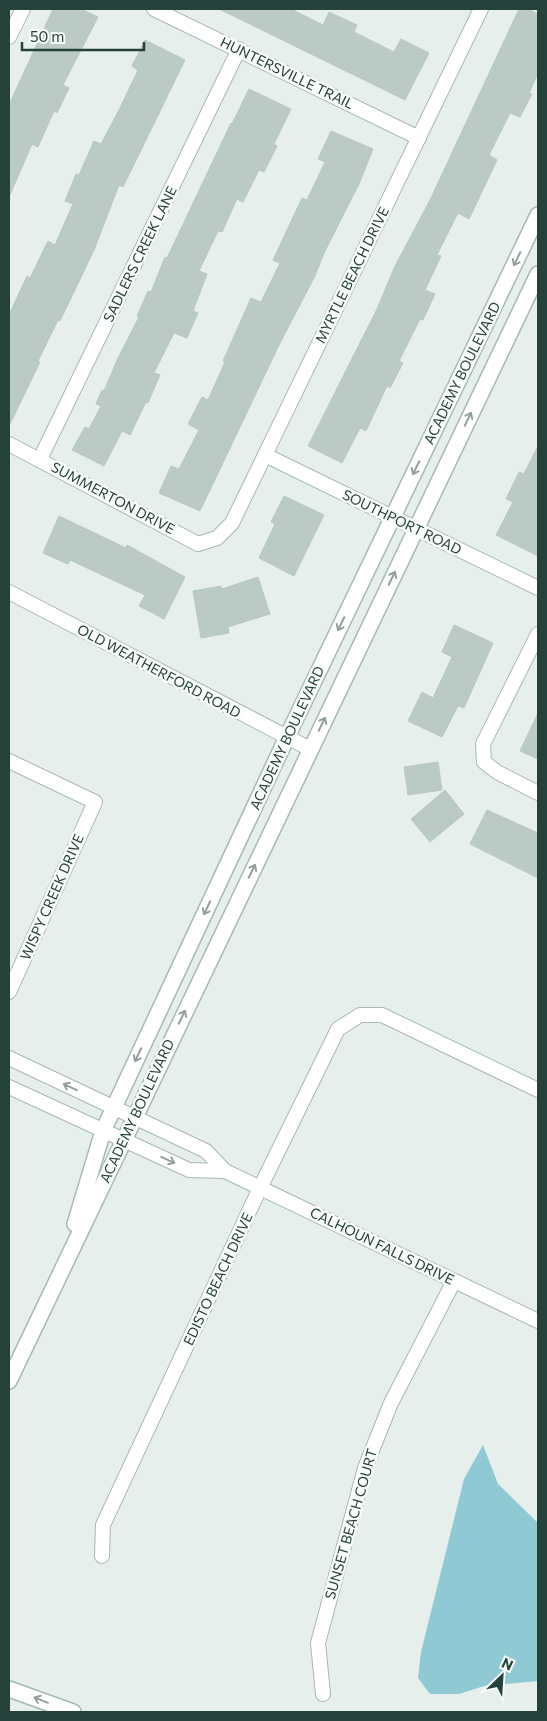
<svg xmlns="http://www.w3.org/2000/svg" width="547" height="1721" viewBox="0 0 547 1721" font-family="Commissioner,sans-serif">
	<style>
		.water { fill: #8ec9d4 }
		.building { fill: #bbcac4; stroke: #b8c9c2 }
		.lines { fill: none; stroke-linecap: round; stroke-linejoin: round }
		.street-casing { stroke: #a8b8b2; stroke-width: 16 }
		.secondary-casing { stroke: #a4bbb3; stroke-width: 18 }
		.street { stroke: #fff; stroke-width: 14 }
		.secondary { stroke: #fff; stroke-width: 15 }
		.oneway { stroke: #92a09c }
		.labels { text-anchor: middle; stroke-width: 5; stroke-linejoin: round; paint-order: stroke }
		.street-label { font-size: 14px; fill: #24423a; stroke: #f7fbf9 }
	</style>
	<rect width="100%" height="100%" fill="#e6efeb"/>
	<!-- water -->
	<path class="water" d="M483 1445 498 1484 538 1523V1681L484 1686 459 1694H430L418 1678 421 1652 464 1479Z"/>
	<!-- building -->
	<g class="building">
		<path d="M53 9H81L98 17 63 85 69 88 57 113 54 111 38 147 32 144 9 197V105Z"/>
		<path d="M219 9H291L323 25 329 12 357 25 354 32 394 52 401 39 429 53 405 100Z"/>
		<path d="M519 9H528L538 14V73L529 93 532 94 520 117 510 113 489 155 497 160 469 219 458 213 437 255 441 256 425 290 435 294 423 320 420 319 399 361 403 363 390 388 387 386 366 431 360 428 342 463 308 446 377 309 395 266 430 200Z"/>
		<path d="M145 40 185 60 123 187 119 185 94 250 60 321 58 320 38 361 40 362 9 426V315L27 276 30 278 48 241 55 245 73 204 65 201 76 174 79 175 94 141 101 144 119 110 138 70 132 66Z"/>
		<path d="M249 89 291 109 274 144 277 146 264 172 259 170 243 202 237 199 222 232 218 231 199 271 207 274 193 311 198 313 187 338 174 333 154 373 160 375 148 403 146 402 130 435 122 431 104 466 72 450 85 427 89 429 101 406 96 404 102 390 104 391 118 358 139 317 137 316 148 291 151 292 165 257 167 258 231 123 232 124Z"/>
		<path d="M331 131 373 149 359 184 325 251 314 278 280 343 200 511 159 493 171 466 179 469 199 430 188 424 202 397 208 400 225 362 223 361 251 298 261 302 280 263 273 260 302 198 307 200 325 162 318 159Z"/>
		<path d="M538 446V556L496 535 513 502 506 499 519 472 524 474Z"/>
		<path d="M284 496 324 515 294 576 259 558 275 524 271 522Z"/>
		<path d="M59 516 126 548 127 545 185 577 164 619 139 606 145 595 70 560 68 564 43 553Z"/>
		<path d="M258 577 270 614 228 627 229 633 201 638 193 591 221 586 222 589Z"/>
		<path d="M454 625 493 643 464 708 458 706 442 737 408 721 422 692 433 698 452 657 442 652Z"/>
		<path d="M538 713V759L520 751Z"/>
		<path d="M438 762 442 790 408 795 404 767Z"/>
		<path d="M445 790 464 814 430 842 411 819Z"/>
		<path d="M487 810 538 833V878L470 844Z"/>
	</g>
	<g class="lines">
		<!-- street casing -->
		<g class="street-casing">
			<g id="street">
				<path d="M154 9 419 138"/>
				<path d="M9 37 23 9"/>
				<path d="M9 444 198 544 217 538 232 523 481 9"/>
				<path d="M265 455 538 588"/>
				<path d="M40 459 239 49"/>
				<path d="M9 592 310 749"/>
				<path d="M538 634 483 744 484 762 497 772 538 793"/>
				<path d="M9 761 95 802 9 992"/>
				<path d="M9 1058 206 1151 225 1171 538 1321"/>
				<path d="M9 1087 189 1170 225 1171"/>
				<path d="M102 1556 103 1525 260 1188 338 1029 360 1015H382L538 1090"/>
				<path d="M323 1694 318 1643 365 1468 391 1403 454 1281"/>
			</g>
		</g>
		<!-- secondary casing -->
		<g class="secondary-casing">
			<g id="secondary">
				<path d="M75 1224 103 1131 287 737 538 215"/>
				<path d="M9 1381 538 274"/>
				<path d="M9 1689 73 1712"/>
			</g>
		</g>
		<!-- street -->
		<use href="#street" class="street"/>
		<!-- secondary -->
		<use href="#secondary" class="secondary"/>
	</g>
	<!-- one-way arrows -->
	<defs><path id="oneway-shaft" d="M-6 0H5M1.5-3L5.5 0L1.5 3" fill="none" stroke-width="1.6" stroke-linecap="round" stroke-linejoin="round" transform="scale(1.25)"/></defs>
	<g class="oneway">
		<use href="#oneway-shaft" transform="translate(517 259) rotate(116)"/>
		<use href="#oneway-shaft" transform="translate(468 419) rotate(-64)"/>
		<use href="#oneway-shaft" transform="translate(416 468) rotate(116)"/>
		<use href="#oneway-shaft" transform="translate(392 578) rotate(-64)"/>
		<use href="#oneway-shaft" transform="translate(341 624) rotate(116)"/>
		<use href="#oneway-shaft" transform="translate(322 724) rotate(-64)"/>
		<use href="#oneway-shaft" transform="translate(252 871) rotate(-64)"/>
		<use href="#oneway-shaft" transform="translate(207 908) rotate(115)"/>
		<use href="#oneway-shaft" transform="translate(182 1017) rotate(-64)"/>
		<use href="#oneway-shaft" transform="translate(138 1055) rotate(115)"/>
		<use href="#oneway-shaft" transform="translate(70 1087) rotate(-155)"/>
		<use href="#oneway-shaft" transform="translate(168 1160) rotate(24)"/>
		<use href="#oneway-shaft" transform="translate(41 1700) rotate(-158)"/>
	</g>
	<g class="labels">
		<!-- street labels -->
		<g class="street-label">
			<text transform="translate(287 73) rotate(26)" y="5">HUNTERSVILLE TRAIL</text>
			<text transform="translate(140 254) rotate(-64)" y="5">SADLERS CREEK LANE</text>
			<text transform="translate(352 275) rotate(-64)" y="5">MYRTLE BEACH DRIVE</text>
			<text transform="translate(462 373) rotate(-64)" y="5">ACADEMY BOULEVARD</text>
			<text transform="translate(113 498) rotate(28)" y="5">SUMMERTON DRIVE</text>
			<text transform="translate(402 522) rotate(26)" y="5">SOUTHPORT ROAD</text>
			<text transform="translate(159 671) rotate(28)" y="5">OLD WEATHERFORD ROAD</text>
			<text transform="translate(287 738) rotate(-65)" y="5">ACADEMY BOULEVARD</text>
			<text transform="translate(52 897) rotate(-66)" y="5">WISPY CREEK DRIVE</text>
			<text transform="translate(137 1111) rotate(-65)" y="5">ACADEMY BOULEVARD</text>
			<text transform="translate(382 1246) rotate(26)" y="5">CALHOUN FALLS DRIVE</text>
			<text transform="translate(218 1279) rotate(-65)" y="5">EDISTO BEACH DRIVE</text>
			<text transform="translate(351 1524) rotate(-74)" y="5">SUNSET BEACH COURT</text>
		</g>
	</g>
	<!-- border -->
	<rect width="547" height="1721" fill="none" stroke="#24423a" stroke-width="20"/>
	<!-- north arrow -->
	<g transform="translate(502 1676) rotate(25)" stroke="#f7fbf9" stroke-width="4" paint-order="stroke">
	<path d="M0-4L9 19L0 12L-9 19Z" fill="#24423a"/>
	<text y="-8" font-size="14" font-weight="bold" text-anchor="middle" fill="#24423a">N</text>
	</g>
	<!-- scale -->
	<path d="M22 42v8h122v-8" fill="none" stroke="#24423a" stroke-width="2.5"/>
	<text x="30" y="42" font-size="15" fill="#24423a" stroke="#f7fbf9" stroke-width="4" paint-order="stroke">50 m</text>
</svg>
